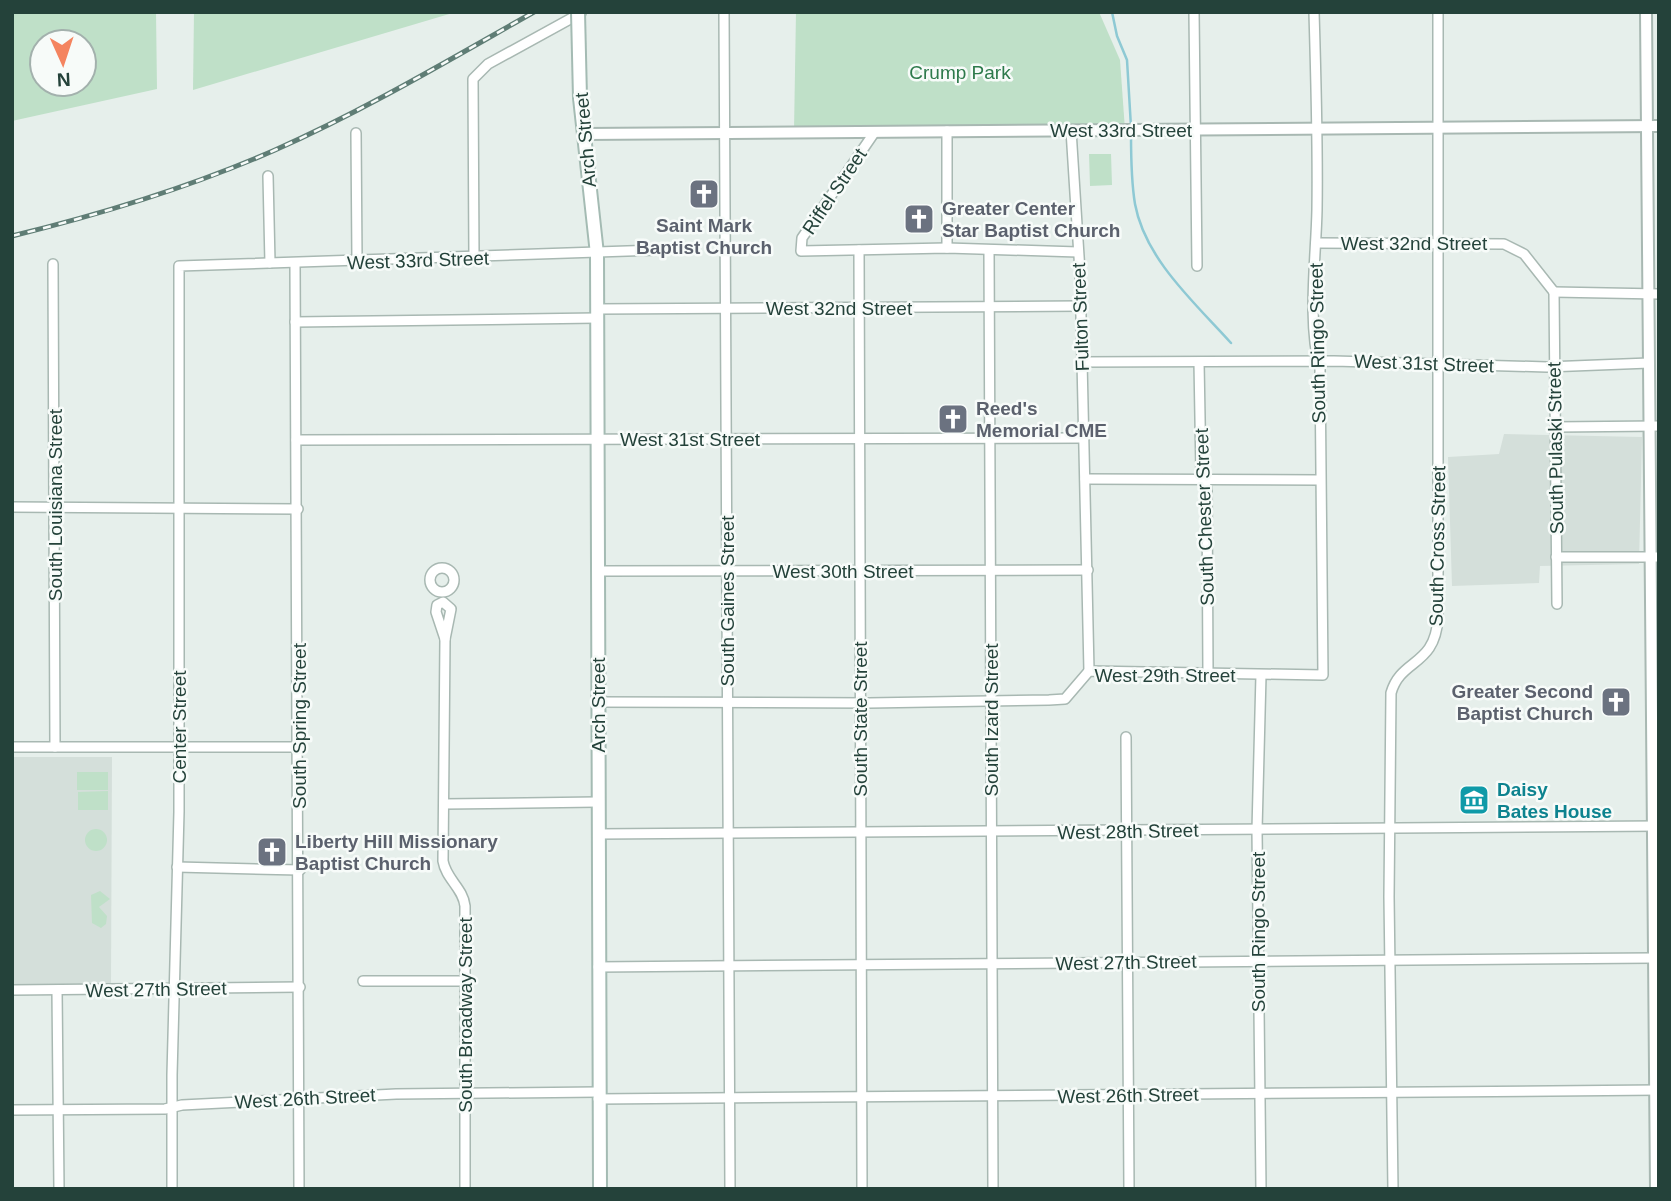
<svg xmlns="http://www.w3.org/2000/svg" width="1671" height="1201" viewBox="0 0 1671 1201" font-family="Helvetica,sans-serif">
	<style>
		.built { fill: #d4dfda }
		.green { fill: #bfe0c8; fill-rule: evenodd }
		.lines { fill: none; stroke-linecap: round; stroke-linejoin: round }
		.stream { stroke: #8ec9d4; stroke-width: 2.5 }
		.minor-casing { stroke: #a8b8b2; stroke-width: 12 }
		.tertiary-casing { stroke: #a8b8b2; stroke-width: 14 }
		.secondary-casing { stroke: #a4bbb3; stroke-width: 16 }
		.minor { stroke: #fff; stroke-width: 9 }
		.tertiary { stroke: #fff; stroke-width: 10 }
		.secondary { stroke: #fff; stroke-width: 12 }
		.rail-casing { stroke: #5f7d75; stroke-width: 5 }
		.rail { stroke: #f7fbf9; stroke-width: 2.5; stroke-dasharray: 8; stroke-linecap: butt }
		.secondary-bridge-casing { stroke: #a4bbb3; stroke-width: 16; stroke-linecap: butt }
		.secondary-bridge { stroke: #fff; stroke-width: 12 }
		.labels { text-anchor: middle; stroke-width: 5; stroke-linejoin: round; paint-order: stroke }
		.park-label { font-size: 19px; fill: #2d7a4b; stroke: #f7fbf9 }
		.street-label { font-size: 19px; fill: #24423a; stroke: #f7fbf9 }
		.worship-label { font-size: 19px; font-weight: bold; fill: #5b616d; stroke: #f7fbf9; text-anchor: start }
		.culture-label { font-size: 19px; font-weight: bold; fill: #0d838f; stroke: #f7fbf9; text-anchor: start }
	</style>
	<rect width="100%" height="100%" fill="#e6efeb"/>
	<!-- built -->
	<g class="built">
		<path d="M1504 434 1642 437 1639 564 1540 566 1539 583 1452 586 1448 457 1499 454Z"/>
		<path d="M12 757H112L111 985H12Z"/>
	</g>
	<!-- green -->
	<g class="green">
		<path d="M12 12H156L157 89 12 121ZM84 42V84H42V42Z"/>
		<path d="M194 12H456L193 90Z"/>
		<path d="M796 12H1099L1120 60 1125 130 794 131Z"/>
		<path d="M1089 154H1111L1112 185 1090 186Z"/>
		<rect x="77" y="772" width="31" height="18"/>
		<path d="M108 791V810H78V792Z"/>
		<circle cx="96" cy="840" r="11"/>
		<path d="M100 891 110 899 99 907 107 916 106 924 101 928 92 923 91 895Z"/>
	</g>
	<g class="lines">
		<!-- stream -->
		<g class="stream">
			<path d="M1112 12 1117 36 1127 60 1131 127"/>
			<path d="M1131 134C1131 157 1131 180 1135 204 1145 259 1195 303 1231 343"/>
		</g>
		<!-- minor casing -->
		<g class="minor-casing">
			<g id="minor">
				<path d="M724 12 730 1189"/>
				<path d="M1194 12 1197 266"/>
				<path d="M1071 130 1080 272 1089 671"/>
				<path d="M947 131V248"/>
				<path d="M356 133 357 259"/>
				<path d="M874 133 802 238 801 251 947 248 1078 252"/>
				<path d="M268 176 270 263"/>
				<path d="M1316 243 1504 244 1524 254 1554 292"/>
				<path d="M859 250 862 1189"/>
				<path d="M989 250 993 1189"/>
				<path d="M474 258 473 79 488 64 581 13"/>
				<path d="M53 264 55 747"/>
				<path d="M295 264 299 1189"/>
				<path d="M1554 292 1557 604"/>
				<path d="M1554 292 1659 294"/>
				<path d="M597 309 1080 306"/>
				<path d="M295 322 597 318"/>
				<path d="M1082 362 1334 361 1547 367 1649 363"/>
				<path d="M1199 362 1201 474 1207 489 1208 673"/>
				<path d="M1555 427 1659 426"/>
				<path d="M296 440 1084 438"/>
				<path d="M1085 479 1319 480"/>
				<path d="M12 507 298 509"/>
				<path d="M1556 557H1659"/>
				<circle cx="442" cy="580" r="12"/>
				<path d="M598 571 1088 570"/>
				<path d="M443 602 451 609 445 639 436 612 437 605Z"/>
				<path d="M445 639 443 861C446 879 463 888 465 906V1189"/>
				<path d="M599 702 869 703 1049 700 1065 699 1089 671 1323 675 1320 369C1307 323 1316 258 1317 210 1318 144 1316 78 1314 12"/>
				<path d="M1126 737 1129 1189"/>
				<path d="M12 747H298"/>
				<path d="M444 804 597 802"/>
				<path d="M598 834 1659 826"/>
				<path d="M177 867 300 870"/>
				<path d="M598 967 1653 958"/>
				<path d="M363 981H466"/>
				<path d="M12 990 300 987"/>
				<path d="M57 990 59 1189"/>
				<path d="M598 1099 1659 1090"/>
				<path d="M12 1110 165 1109 182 1105 396 1094 598 1092"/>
				<path d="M172 1189V1075L179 812V266L657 250"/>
				<path d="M1261 1189 1257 830 1261 675"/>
				<path d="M1393 1189 1389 897 1391 693C1401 658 1435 667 1438 618V12"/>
			</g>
		</g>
		<!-- tertiary casing -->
		<g class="tertiary-casing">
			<g id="tertiary">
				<path d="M1646 12 1656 1189"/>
				<path d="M584 134 1659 126"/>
			</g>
		</g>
		<!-- secondary casing -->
		<g class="secondary-casing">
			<path id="secondary" d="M580 98 597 254 600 1189"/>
		</g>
		<!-- minor -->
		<use href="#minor" class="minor"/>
		<!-- tertiary -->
		<use href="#tertiary" class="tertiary"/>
		<!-- secondary -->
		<use href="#secondary" class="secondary"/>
		<!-- rail casing -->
		<g class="rail-casing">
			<path id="rail" d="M12 236C102 214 191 187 275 150 365 110 449 60 534 12"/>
		</g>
		<!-- rail -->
		<use href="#rail" class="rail"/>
		<!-- secondary-bridge casing -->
		<g class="secondary-bridge-casing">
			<path id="secondary-bridge" d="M578 12 580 98"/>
		</g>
		<!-- secondary-bridge -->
		<use href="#secondary-bridge" class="secondary-bridge"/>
	</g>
	<!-- icons -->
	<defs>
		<g id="church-square" transform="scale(1.575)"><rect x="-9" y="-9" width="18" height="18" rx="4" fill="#6b7280" stroke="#f7fbf9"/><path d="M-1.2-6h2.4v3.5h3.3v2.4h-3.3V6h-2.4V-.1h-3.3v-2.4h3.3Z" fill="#fff"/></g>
		<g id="museum-square" transform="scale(1.575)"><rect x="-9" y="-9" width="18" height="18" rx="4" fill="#0f9aa8" stroke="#f7fbf9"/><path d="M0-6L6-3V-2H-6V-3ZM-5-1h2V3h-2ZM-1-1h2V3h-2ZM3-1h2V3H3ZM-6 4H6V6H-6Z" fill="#fff"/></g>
	</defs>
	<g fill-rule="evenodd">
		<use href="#church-square" x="704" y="194"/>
		<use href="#church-square" x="919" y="219"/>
		<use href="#church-square" x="953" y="419"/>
		<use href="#church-square" x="1616" y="702"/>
		<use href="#museum-square" x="1474" y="800"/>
		<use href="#church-square" x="272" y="852"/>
	</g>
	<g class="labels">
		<!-- park labels -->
		<g class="park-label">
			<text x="960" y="79">Crump Park</text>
		</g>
		<!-- street labels -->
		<g class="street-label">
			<text x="1121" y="137">West 33rd Street</text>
			<text transform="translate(585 140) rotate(-95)" y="7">Arch Street</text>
			<text transform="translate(834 191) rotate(-56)" y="7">Riffel Street</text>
			<text x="1414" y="250">West 32nd Street</text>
			<text transform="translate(418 260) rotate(-2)" y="7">West 33rd Street</text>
			<text x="839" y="315">West 32nd Street</text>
			<text transform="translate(1080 317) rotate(-92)" y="7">Fulton Street</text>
			<text transform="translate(1317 343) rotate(-91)" y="7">South Ringo Street</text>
			<text transform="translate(1424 363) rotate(2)" y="7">West 31st Street</text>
			<text x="690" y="446">West 31st Street</text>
			<text transform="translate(1555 448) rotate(-91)" y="7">South Pulaski Street</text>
			<text transform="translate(55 505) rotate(-90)" y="7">South Louisiana Street</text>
			<text transform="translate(1204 517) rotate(-92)" y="7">South Chester Street</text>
			<text transform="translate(1437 546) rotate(-89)" y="7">South Cross Street</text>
			<text x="843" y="578">West 30th Street</text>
			<text transform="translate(727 601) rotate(-90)" y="7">South Gaines Street</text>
			<text x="1165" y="682">West 29th Street</text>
			<text transform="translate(598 705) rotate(-90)" y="7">Arch Street</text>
			<text transform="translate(860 719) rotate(-90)" y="7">South State Street</text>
			<text transform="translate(991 720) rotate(-90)" y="7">South Izard Street</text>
			<text transform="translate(299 726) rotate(-90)" y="7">South Spring Street</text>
			<text transform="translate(179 727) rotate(-90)" y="7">Center Street</text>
			<text transform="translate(1128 831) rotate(-1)" y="7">West 28th Street</text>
			<text transform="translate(1258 932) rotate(-90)" y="7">South Ringo Street</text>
			<text transform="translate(1126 962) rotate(-1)" y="7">West 27th Street</text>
			<text transform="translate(156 989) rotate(-1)" y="7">West 27th Street</text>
			<text transform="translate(465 1015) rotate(-90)" y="7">South Broadway Street</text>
			<text transform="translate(1128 1095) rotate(-1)" y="7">West 26th Street</text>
			<text transform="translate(305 1098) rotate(-3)" y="7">West 26th Street</text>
		</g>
		<!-- worship labels -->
		<g class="worship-label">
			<text x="942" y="215">Greater Center<tspan x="942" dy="22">Star Baptist Church</tspan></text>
			<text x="704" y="232" text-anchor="middle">Saint Mark<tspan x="704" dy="22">Baptist Church</tspan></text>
			<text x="976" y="415">Reed's<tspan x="976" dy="22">Memorial CME</tspan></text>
			<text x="1593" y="698" text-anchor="end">Greater Second<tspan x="1593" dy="22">Baptist Church</tspan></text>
			<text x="295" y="848">Liberty Hill Missionary<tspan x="295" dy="22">Baptist Church</tspan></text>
		</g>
		<!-- culture labels -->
		<g class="culture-label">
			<text x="1497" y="796">Daisy<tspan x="1497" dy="22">Bates House</tspan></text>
		</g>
	</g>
	<!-- border -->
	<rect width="1671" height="1201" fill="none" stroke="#24423a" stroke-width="28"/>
	<!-- north arrow -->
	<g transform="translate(63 63) rotate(177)"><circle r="33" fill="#f7fbf9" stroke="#a3b1ad" stroke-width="2"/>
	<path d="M0-5L12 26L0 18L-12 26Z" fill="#f4845f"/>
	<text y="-10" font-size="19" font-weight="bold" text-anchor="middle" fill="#24423a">N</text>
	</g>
</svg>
